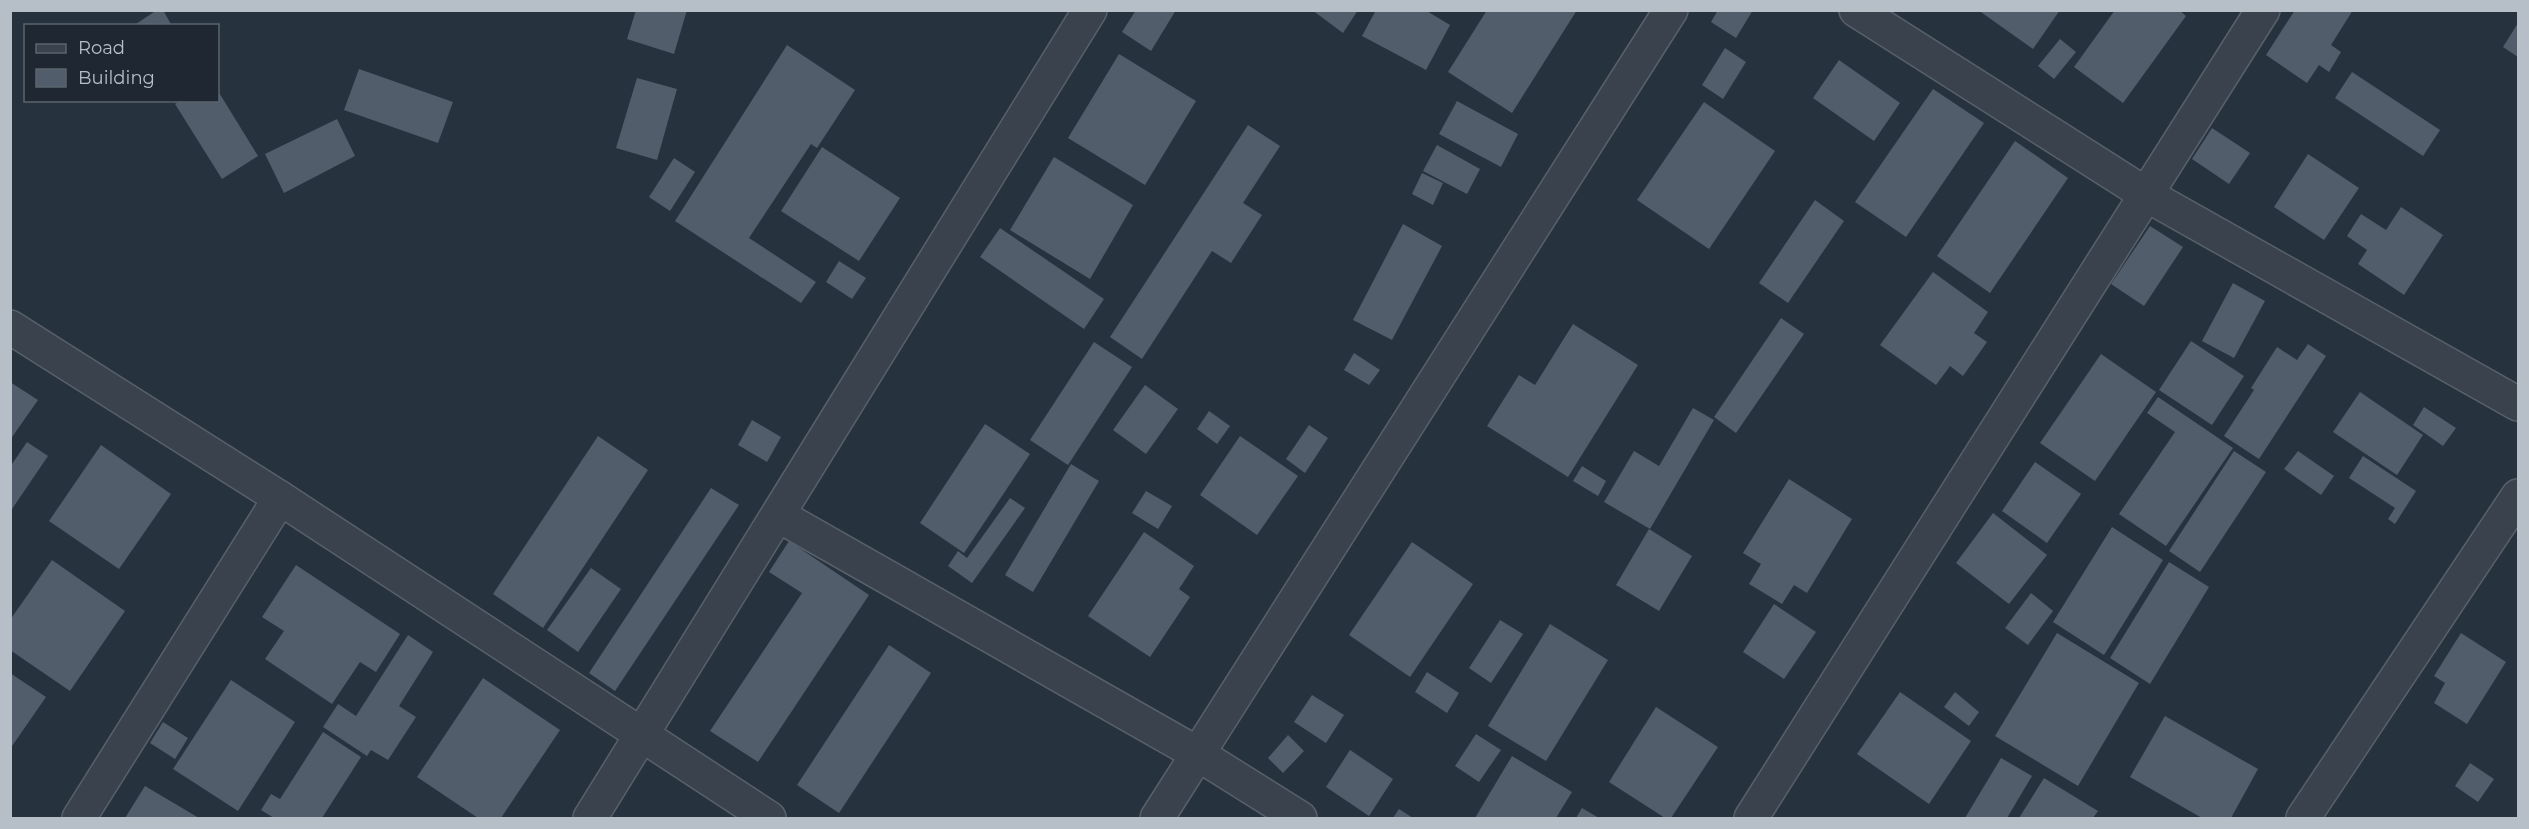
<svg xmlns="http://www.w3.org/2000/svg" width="2529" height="829" viewBox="0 0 2529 829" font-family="Montserrat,sans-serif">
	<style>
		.building { fill: #515d6b }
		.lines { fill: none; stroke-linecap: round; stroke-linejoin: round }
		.minor-casing { stroke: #58616b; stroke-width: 36 }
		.minor { stroke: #3a434d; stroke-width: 33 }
	</style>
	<rect width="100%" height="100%" fill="#26323d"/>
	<!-- building -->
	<g class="building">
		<path d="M157 10H163L172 26H133Z"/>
		<path d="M636 10H687L674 54 627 39Z"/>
		<path d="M1136 10H1176L1151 51 1122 32Z"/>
		<path d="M1312 10H1358L1343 33Z"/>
		<path d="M1376 10H1425L1450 25 1426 70 1362 36Z"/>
		<path d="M1487 10H1577L1512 113 1448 72Z"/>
		<path d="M1718 10H1753L1736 38 1711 22Z"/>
		<path d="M1978 10H2060L2033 49Z"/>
		<path d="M2115 10H2179L2186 16 2123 103 2074 67Z"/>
		<path d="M2295 10H2353L2331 45 2341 52 2329 72 2319 65 2307 83 2266 55Z"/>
		<path d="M2518 23V57L2503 47Z"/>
		<path d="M2060 39 2076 52 2054 79 2038 66Z"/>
		<path d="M787 45 855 90 817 148 811 144 749 238 816 282 801 303 675 221Z"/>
		<path d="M1725 48 1746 62 1723 99 1702 85Z"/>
		<path d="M1119 54 1196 101 1145 185 1068 138Z"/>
		<path d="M1839 60 1900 103 1874 141 1813 98Z"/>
		<path d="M359 69 453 102 438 143 344 110Z"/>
		<path d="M2352 72 2440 130 2423 156 2335 98Z"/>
		<path d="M637 78 677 89 657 160 616 148Z"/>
		<path d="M1933 89 1984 123 1906 237 1855 202Z"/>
		<path d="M218 91 258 156 222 179 175 104 181 100H218Z"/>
		<path d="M1457 101 1518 134 1501 167 1439 134Z"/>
		<path d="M1704 102 1775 151 1709 249 1637 200Z"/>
		<path d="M337 119 355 156 284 193 265 154Z"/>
		<path d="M1248 125 1280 146 1243 203 1262 215 1231 263 1212 251 1142 359 1110 337Z"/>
		<path d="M2212 128 2250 153 2229 184 2192 159Z"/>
		<path d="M2015 141 2068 178 1990 293 1937 256Z"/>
		<path d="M1437 145 1480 169 1467 194 1423 171Z"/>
		<path d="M822 147 900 198 859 261 781 211Z"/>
		<path d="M2308 154 2359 188 2324 240 2274 207Z"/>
		<path d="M1054 157 1133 205 1090 279 1010 230Z"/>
		<path d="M674 158 695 172 670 211 649 197Z"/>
		<path d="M1422 173 1443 183 1433 205 1412 194Z"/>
		<path d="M1815 200 1844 221 1788 303 1759 283Z"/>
		<path d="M2401 207 2443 235 2404 295 2358 264 2367 250 2347 236 2361 214 2386 230Z"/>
		<path d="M1403 224 1442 246 1392 340 1353 320Z"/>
		<path d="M2150 226 2183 247 2144 306 2111 284Z"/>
		<path d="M1000 228 1104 299 1084 329 980 257Z"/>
		<path d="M839 261 866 278 852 299 826 282Z"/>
		<path d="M1933 272 1988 312 1974 333 1987 342 1963 376 1950 366 1936 385 1880 345Z"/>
		<path d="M2233 283 2265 301 2234 358 2202 341Z"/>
		<path d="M1781 318 1804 334 1736 433 1714 417Z"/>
		<path d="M1573 324 1638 365 1568 477 1487 426 1519 375 1535 385Z"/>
		<path d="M2191 341 2244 376 2212 425 2159 390Z"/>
		<path d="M1094 342 1132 367 1068 465 1030 440Z"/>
		<path d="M2308 344 2326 356 2259 459 2224 436 2254 390 2251 388 2277 347 2297 360Z"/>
		<path d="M1354 353 1380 370 1369 385 1344 370Z"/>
		<path d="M2101 354 2156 392 2095 481 2040 443Z"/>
		<path d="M10 382 38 400 10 440Z"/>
		<path d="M1145 385 1178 409 1146 454 1113 430Z"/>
		<path d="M2360 392 2423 435 2397 475 2333 432Z"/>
		<path d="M2158 397 2233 448 2166 546 2119 514 2175 432 2147 413Z"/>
		<path d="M2424 407 2456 428 2443 446 2413 425Z"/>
		<path d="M1693 408 1714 420 1650 529 1604 502 1634 451 1659 466Z"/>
		<path d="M1209 411 1230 426 1217 444 1197 429Z"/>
		<path d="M752 420 781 437 767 462 738 445Z"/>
		<path d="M985 424 1030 454 964 553 920 523Z"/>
		<path d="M1309 425 1328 438 1305 473 1286 459Z"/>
		<path d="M598 436 648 470 543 628 493 594Z"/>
		<path d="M1240 436 1298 476 1257 535 1200 495Z"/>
		<path d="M27 442 48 456 10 512V467Z"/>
		<path d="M101 445 171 494 119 569 49 521Z"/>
		<path d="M2234 451 2266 472 2200 572 2169 551Z"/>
		<path d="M2298 451 2334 476 2321 495 2284 469Z"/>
		<path d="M2363 456 2416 491 2395 524 2388 519 2395 508 2349 478Z"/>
		<path d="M2035 462 2081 494 2047 543 2002 511Z"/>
		<path d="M1071 464 1099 481 1033 592 1005 575Z"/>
		<path d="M1582 466 1606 481 1598 496 1573 481Z"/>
		<path d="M1789 479 1852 519 1807 593 1794 585 1782 604 1749 584 1761 564 1743 553Z"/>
		<path d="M711 488 739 505 615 691 589 673Z"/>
		<path d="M1146 491 1172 506 1158 529 1132 513Z"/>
		<path d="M1010 498 1025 508 972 583 948 566 958 551 967 558Z"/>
		<path d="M1993 513 2047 555 2009 604 1956 563Z"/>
		<path d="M2112 527 2163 560 2104 655 2053 622Z"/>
		<path d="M1649 529 1692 556 1659 611 1616 585Z"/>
		<path d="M1144 532 1194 566 1179 589 1190 597 1150 657 1088 616Z"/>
		<path d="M789 541 869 595 758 762 710 731 802 593 769 572Z"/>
		<path d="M1412 542 1473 584 1410 677 1349 635Z"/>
		<path d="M52 560 125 611 70 691 10 650V620Z"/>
		<path d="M2169 562 2209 587 2150 684 2110 658Z"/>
		<path d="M296 565 400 634 376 672 360 662 332 704 265 659 284 631 262 617Z"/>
		<path d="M591 568 621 589 578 652 547 630Z"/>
		<path d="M2031 593 2053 611 2028 645 2005 628Z"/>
		<path d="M1774 604 1816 632 1784 679 1743 652Z"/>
		<path d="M1500 620 1523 634 1491 683 1469 668Z"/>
		<path d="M1550 624 1608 660 1546 761 1488 726Z"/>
		<path d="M2057 633 2139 683 2078 786 1995 736Z"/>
		<path d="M2461 633 2506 662 2467 724 2434 703 2445 683 2434 676Z"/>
		<path d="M408 635 433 652 399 706 416 717 388 760 371 750 367 756 323 727 338 704 356 716Z"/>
		<path d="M889 645 931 673 839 813 797 785Z"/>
		<path d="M1427 672 1459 693 1447 713 1415 692Z"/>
		<path d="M10 673 46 697 10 749Z"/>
		<path d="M483 678 560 730 501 818H478L417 777Z"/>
		<path d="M231 680 295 722 238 811 173 769Z"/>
		<path d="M1900 692 1971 741 1929 804 1857 754Z"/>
		<path d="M1955 692 1979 712 1969 726 1944 707Z"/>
		<path d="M1312 695 1344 715 1326 743 1294 722Z"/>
		<path d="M1656 707 1718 747 1671 818H1665L1609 782Z"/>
		<path d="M2165 716 2258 769 2231 818H2202L2130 777Z"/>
		<path d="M163 722 188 738 175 759 150 743Z"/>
		<path d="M323 732 361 757 322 818H274L261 810 271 794 280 799Z"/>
		<path d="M1476 734 1501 750 1479 782 1455 766Z"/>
		<path d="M1288 735 1304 751 1283 773 1268 758Z"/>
		<path d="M1350 750 1393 779 1369 816 1326 787Z"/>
		<path d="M1512 756 1572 792 1556 818H1475Z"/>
		<path d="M2001 758 2032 776 2007 818H1965Z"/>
		<path d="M2470 763 2494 779 2478 802 2455 786Z"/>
		<path d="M2044 778 2098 811 2093 818H2019Z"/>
		<path d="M145 786 199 818H125Z"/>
		<path d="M1582 808 1599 818H1576Z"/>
		<path d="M1399 809 1413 818H1393Z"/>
	</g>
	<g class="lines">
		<!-- minor casing -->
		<g class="minor-casing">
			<g id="minor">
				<path d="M1856 10 2147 195 2518 404"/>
				<path d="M10 327 280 498 769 818"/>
				<path d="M778 515 1198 754 1300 818"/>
				<path d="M79 818 280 498"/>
				<path d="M590 818 1090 10"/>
				<path d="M1157 818 1671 10"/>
				<path d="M1751 818 2263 10"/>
				<path d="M2303 818 2518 496"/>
			</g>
		</g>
		<!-- minor -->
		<use href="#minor" class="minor"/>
	</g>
	<!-- border -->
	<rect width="2529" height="829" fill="none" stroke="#b6bec8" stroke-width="24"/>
	<!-- legend -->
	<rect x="24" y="24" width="195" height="78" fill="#1f2832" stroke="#5b646e" stroke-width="1.5"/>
	<rect x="36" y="44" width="30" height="9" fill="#3a434d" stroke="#5b646e" stroke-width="1.5"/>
	<text x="78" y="54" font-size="18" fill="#b6bec8">Road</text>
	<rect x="36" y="69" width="30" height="18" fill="#515d6b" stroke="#5b646e" stroke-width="1.5"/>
	<text x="78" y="84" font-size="18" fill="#b6bec8">Building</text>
</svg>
